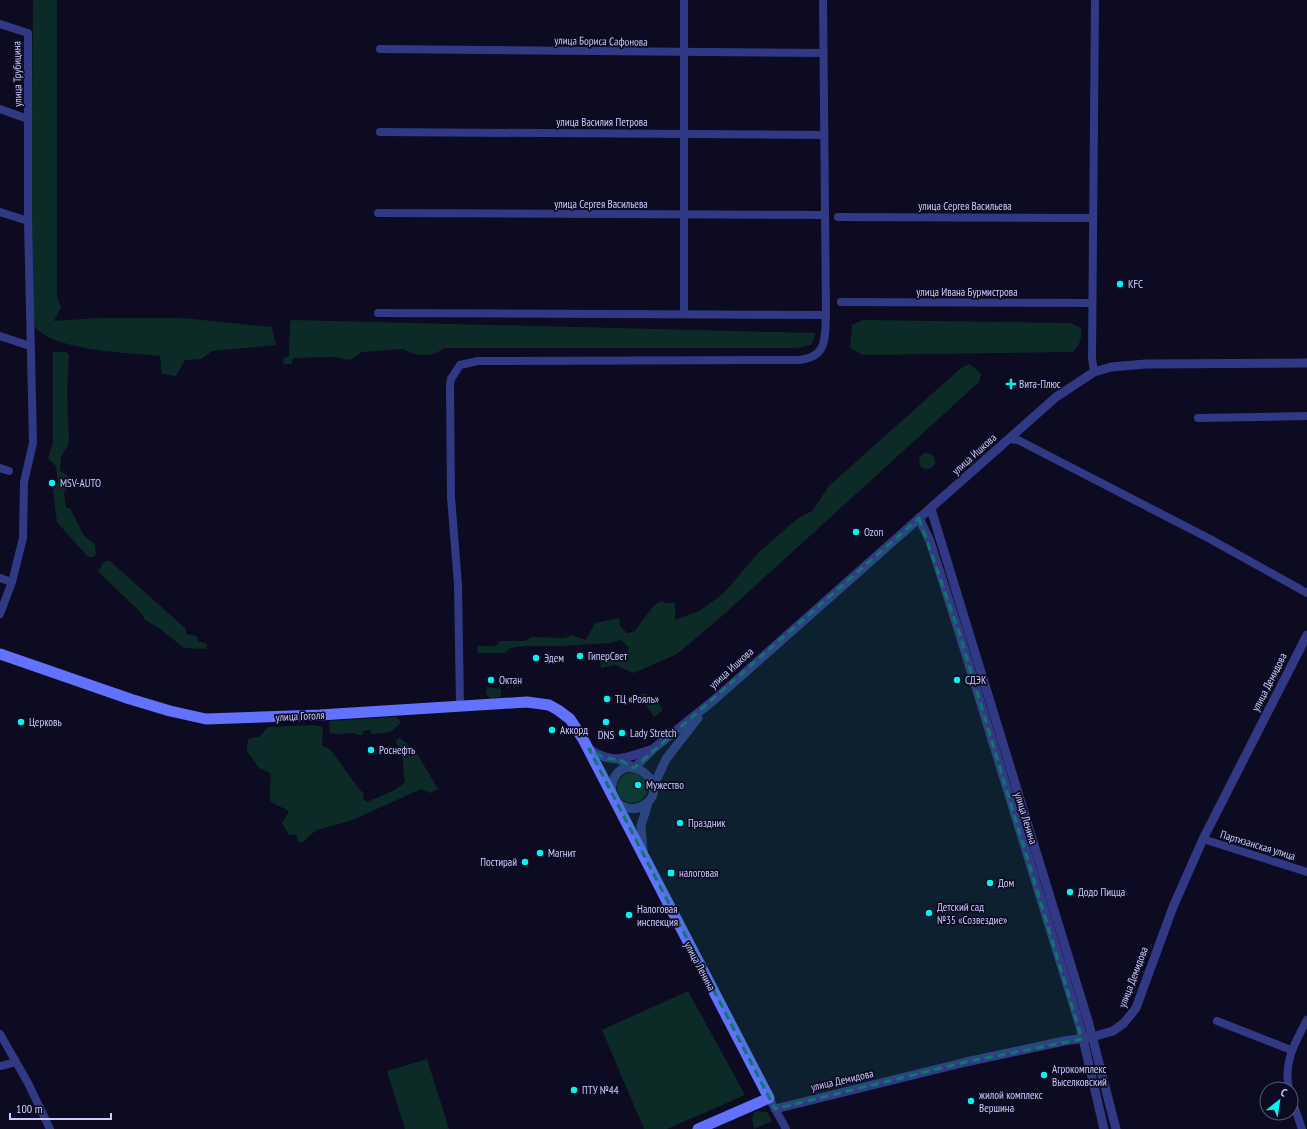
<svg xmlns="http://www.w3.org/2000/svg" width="1307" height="1129" viewBox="0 0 1307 1129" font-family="'PT Sans Narrow',sans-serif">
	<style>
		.green { fill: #0d2b26 }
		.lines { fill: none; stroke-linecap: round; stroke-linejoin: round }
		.minor { stroke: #313984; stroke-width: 8 }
		.tertiary { stroke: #313984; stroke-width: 9 }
		.secondary { stroke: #6272ff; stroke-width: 11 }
		.marked { fill: #0f766e; fill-opacity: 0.2; stroke: #0f766e; stroke-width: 3; stroke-dasharray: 8 5; stroke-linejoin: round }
		.poi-dot { fill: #00f6ef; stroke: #0c0b21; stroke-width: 1.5 }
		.labels { text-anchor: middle; stroke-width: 3.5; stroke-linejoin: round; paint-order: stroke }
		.street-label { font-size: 11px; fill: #cbcbff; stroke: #0c0b21 }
		.poi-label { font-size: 11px; fill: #cbcbff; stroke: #0c0b21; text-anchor: start }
	</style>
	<rect width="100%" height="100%" fill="#0c0b21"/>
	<!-- green -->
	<g class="green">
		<path d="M33 0H57V297L61 307 54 321 98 318H182L272 327 276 345 212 351 201 359 185 360 176 376 162 374 160 356C133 353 45 351 33 323 31 319 31 313 30 308Z"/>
		<path d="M292 320 816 333 811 345 796 348H444C434 357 414 357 403 349L362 352 350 360 333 357 294 358 291 364H283L284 358 289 356 290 322Z"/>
		<path d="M863 320 1070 323 1081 328C1082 338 1080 345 1073 352L863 355 850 348 852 325Z"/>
		<path d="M53 352H66L69 356 67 391 69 443 61 457 60 471 69 476 68 488 64 492 66 508H70L84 536 95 544 96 554 94 557H88L57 522 53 491 58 483 56 466 48 458 53 443Z"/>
		<path d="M970 364 981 374 979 382 722 616 677 654 634 673 615 665 601 668 600 661 605 654 624 656 629 648 621 640 610 643 559 646H525L510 648 505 653H478L477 646H495L500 641H524L532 637 565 638 571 635 586 640 595 623 619 618 620 626 627 633 634 632 654 605 662 601 664 603H675V620L699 611 723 594 758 553 797 519 812 511 829 486 961 368Z"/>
		<circle cx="927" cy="461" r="8"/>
		<path d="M105 561H110L186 629V634L197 636 198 641 207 644 206 649 184 648 159 628 145 620 142 614 98 571Z"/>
		<path d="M487 687 501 689V697L490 698 486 694Z"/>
		<path d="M643 693C652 695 661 702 662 711L654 717 642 700 641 695Z"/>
		<path d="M396 717 401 722 391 732 372 734 370 730 363 731V735H356L355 733C349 733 335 735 330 733L329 721Z"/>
		<path d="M316 725 322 727 323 729 322 746 330 749 359 789 364 794 363 799 367 802 395 790 405 782C403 774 404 770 403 763 403 754 397 749 396 741L399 738 407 743 412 752H416L438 789 430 793 421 789 350 821 316 830 303 842H299L296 835H289L282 823 289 811 271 802C268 793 272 783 270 773L259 768 247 751 248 739 259 737 268 727Z"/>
		<circle cx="632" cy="788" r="15"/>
		<path d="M688 991 745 1095 667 1129H644L602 1030Z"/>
		<path d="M427 1059 449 1129H405L387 1071Z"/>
		<path d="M758 1111 767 1112 772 1121 754 1129 752 1117 754 1116 753 1113Z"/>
	</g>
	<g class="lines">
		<!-- minor -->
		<g class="minor">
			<path d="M0 24 28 33V221L33 443 24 482 23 538 12 582 0 614"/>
			<path d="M380 49 823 53"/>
			<path d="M0 109 28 119"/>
			<path d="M380 132 824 135"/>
			<path d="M0 212 28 221"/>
			<path d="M378 213 825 215"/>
			<path d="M838 217 1093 218"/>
			<path d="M841 302 1092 303"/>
			<path d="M378 313 826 315"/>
			<path d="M684 313V0"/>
			<path d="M0 336 30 346"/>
			<path d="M1094 372 1092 358 1095 0"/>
			<path d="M1198 418 1307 416"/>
			<path d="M1009 439 1018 440 1210 539 1307 593"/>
			<path d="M0 468 9 471"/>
			<path d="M0 578 12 582"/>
			<path d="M460 706 458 584 451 497 450 385 451 379 460 365 478 361 798 360C827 358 825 339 826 315L823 0"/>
			<path d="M1203 839 1307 872"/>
			<path d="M1217 1021 1291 1050"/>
			<path d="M0 1034 28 1083 50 1129"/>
			<path d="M0 1066 16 1062"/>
			<path d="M1289 1089C1283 1063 1295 1042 1307 1020"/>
			<path d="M1291 1097 1302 1129"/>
			<path d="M769 1098 786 1129"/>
		</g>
		<!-- tertiary -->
		<g class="tertiary">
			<path d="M931 509 1089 1024 1116 1129"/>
			<path d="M919 518 930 541 959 632 1080 1026 1104 1129"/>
			<path d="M589 749C613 765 624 758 650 750"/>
			<path d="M620 760 634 768 653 749 714 700 1056 397 1094 372 1111 367 1146 364 1307 363"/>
			<path d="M653 787 666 759 698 718"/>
			<path d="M611 794C613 739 678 783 644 805 634 812 625 808 615 802"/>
			<path d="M643 851 641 826 648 803"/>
			<path d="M775 1109 966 1062 1064 1041 1092 1037 1113 1031 1124 1023 1136 1008 1173 907 1203 839 1307 635"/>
		</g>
		<!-- secondary -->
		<path class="secondary" d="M0 654 130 699 170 711 206 719 320 715 527 702 549 705 558 710 570 719 583 739 769 1098 698 1129"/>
	</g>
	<!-- marked area -->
	<path class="marked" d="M919 518 959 632 1082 1039 966 1062 775 1109 589 749 605 758 620 760 634 768Z"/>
	<!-- markers -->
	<g class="poi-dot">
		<circle cx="1120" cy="284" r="4"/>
		<path d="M1009 378h4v4h4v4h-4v4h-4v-4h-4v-4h4z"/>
		<circle cx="52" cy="483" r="4"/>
		<circle cx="856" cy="532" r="4"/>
		<circle cx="580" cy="656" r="4"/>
		<circle cx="536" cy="658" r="4"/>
		<circle cx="491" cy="680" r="4"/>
		<circle cx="957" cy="680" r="4"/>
		<circle cx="607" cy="699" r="4"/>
		<circle cx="21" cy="722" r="4"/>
		<circle cx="606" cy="722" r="4"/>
		<circle cx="552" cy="730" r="4"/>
		<circle cx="622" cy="733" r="4"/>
		<circle cx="371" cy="750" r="4"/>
		<circle cx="638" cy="785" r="4"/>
		<circle cx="680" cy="823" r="4"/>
		<circle cx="540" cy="853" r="4"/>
		<circle cx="525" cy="862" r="4"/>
		<rect x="667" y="869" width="8" height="8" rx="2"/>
		<circle cx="990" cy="883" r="4"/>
		<circle cx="1070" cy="892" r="4"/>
		<circle cx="929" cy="913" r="4"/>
		<circle cx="629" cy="915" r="4"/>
		<circle cx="1044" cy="1075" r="4"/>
		<circle cx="574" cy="1090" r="4"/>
		<circle cx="971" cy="1101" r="4"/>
	</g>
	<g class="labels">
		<!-- street labels -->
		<g class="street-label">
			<text transform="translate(601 41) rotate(1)" y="4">улица Бориса Сафонова</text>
			<text transform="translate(17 74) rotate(-91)" y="4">улица Трубицина</text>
			<text x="602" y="126">улица Василия Петрова</text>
			<text x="601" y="208">улица Сергея Васильева</text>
			<text x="965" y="210">улица Сергея Васильева</text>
			<text x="967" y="296">улица Ивана Бурмистрова</text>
			<text transform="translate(974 454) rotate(-42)" y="4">улица Ишкова</text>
			<text transform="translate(731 668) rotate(-42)" y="4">улица Ишкова</text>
			<text transform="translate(1269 682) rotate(-63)" y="4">улица Демидова</text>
			<text transform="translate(300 716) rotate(-3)" y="4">улица Гоголя</text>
			<text transform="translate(1026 818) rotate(73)" y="4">улица Ленина</text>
			<text transform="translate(1258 845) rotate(17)" y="4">Партизанская улица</text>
			<text transform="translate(700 966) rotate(62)" y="4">улица Ленина</text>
			<text transform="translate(1133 977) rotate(-69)" y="4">улица Демидова</text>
			<text transform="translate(842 1080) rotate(-13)" y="4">улица Демидова</text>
		</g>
		<!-- poi labels -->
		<g class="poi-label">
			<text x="1128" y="288">KFC</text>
			<text x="1019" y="388">Вита-Плюс</text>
			<text x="60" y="487">MSV-AUTO</text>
			<text x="864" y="536">Ozon</text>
			<text x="588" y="660">ГиперСвет</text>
			<text x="544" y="662">Эдем</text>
			<text x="499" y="684">Октан</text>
			<text x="965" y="684">СДЭК</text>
			<text x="615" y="703">ТЦ «Рояль»</text>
			<text x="29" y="726">Церковь</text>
			<text x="560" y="734">Аккорд</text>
			<text x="630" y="737">Lady Stretch</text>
			<text x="606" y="739" text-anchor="middle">DNS</text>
			<text x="379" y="754">Роснефть</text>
			<text x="646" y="789">Мужество</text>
			<text x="688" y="827">Праздник</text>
			<text x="548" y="857">Магнит</text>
			<text x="517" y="866" text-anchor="end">Постирай</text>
			<text x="679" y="877">налоговая</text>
			<text x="998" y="887">Дом</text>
			<text x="1078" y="896">Додо Пицца</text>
			<text x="937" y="911">Детский сад<tspan x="937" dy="13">№35 «Созвездие»</tspan></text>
			<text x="637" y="913">Налоговая<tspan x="637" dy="13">инспекция</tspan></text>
			<text x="1052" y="1073">Агрокомплекс<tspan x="1052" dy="13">Выселковский</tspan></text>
			<text x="582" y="1094">ПТУ №44</text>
			<text x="979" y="1099">жилой комплекс<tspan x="979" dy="13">Вершина</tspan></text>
		</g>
	</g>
	<!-- north arrow -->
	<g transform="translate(1279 1101) rotate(30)"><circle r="19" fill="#0c0b21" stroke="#58587a"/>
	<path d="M0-3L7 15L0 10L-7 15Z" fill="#00f6ef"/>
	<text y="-6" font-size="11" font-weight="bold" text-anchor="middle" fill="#cbcbff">С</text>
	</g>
	<!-- scale -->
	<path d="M10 1113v6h101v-6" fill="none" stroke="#cbcbff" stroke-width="2"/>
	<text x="16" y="1113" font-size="12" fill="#cbcbff" stroke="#0c0b21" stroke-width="3" paint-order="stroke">100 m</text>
</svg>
